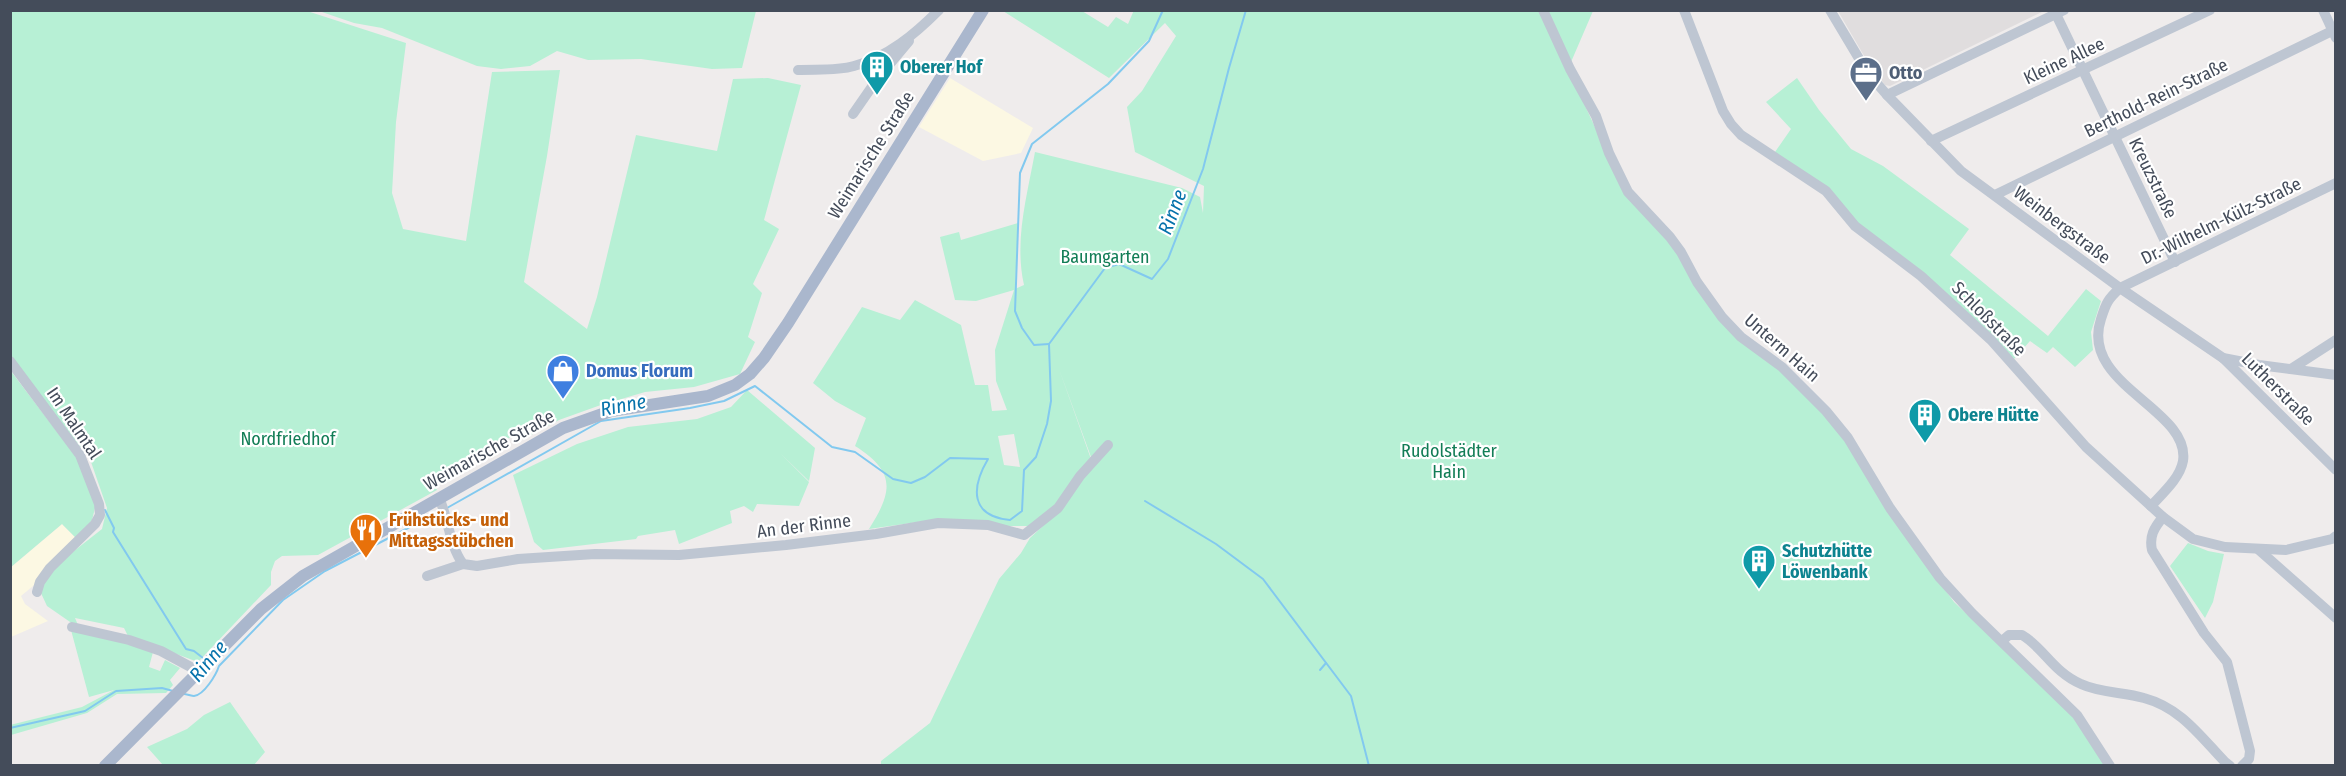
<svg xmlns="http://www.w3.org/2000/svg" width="2346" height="776" viewBox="0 0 2346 776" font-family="'Fira Sans Condensed',sans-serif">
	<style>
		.commercial { fill: #fcf8e3 }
		.education { fill: #e0ddde }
		.green { fill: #b7f0d5; fill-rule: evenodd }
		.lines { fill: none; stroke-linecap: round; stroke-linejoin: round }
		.stream { stroke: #82c9ef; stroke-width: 2 }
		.minor { stroke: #bec6d2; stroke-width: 10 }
		.major { stroke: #aab7cd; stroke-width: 12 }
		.labels { text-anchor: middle; stroke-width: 4.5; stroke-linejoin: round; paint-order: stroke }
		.street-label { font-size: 18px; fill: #444c5a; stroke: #fff }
		.culture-label { font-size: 18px; font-weight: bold; fill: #0d838f; stroke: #fff; text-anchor: start }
		.service-label { font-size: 18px; font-weight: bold; fill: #4e5e75; stroke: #fff; text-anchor: start }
		.park-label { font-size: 18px; fill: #127d56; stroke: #fff }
		.shop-label { font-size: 18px; font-weight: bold; fill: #366cbe; stroke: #fff; text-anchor: start }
		.food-label { font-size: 18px; font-weight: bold; fill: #c56008; stroke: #fff; text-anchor: start }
		.water-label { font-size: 20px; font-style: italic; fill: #0672ab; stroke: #fff }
	</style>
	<rect width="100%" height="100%" fill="#efecec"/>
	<!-- commercial -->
	<g class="commercial">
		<path d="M950 78 1033 128 1021 153 983 161 919 127Z"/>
		<path d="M62 524 77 539 38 582 21 596 25 604 48 621 11 637 10 568Z"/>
	</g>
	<!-- education -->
	<path class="education" d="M1838 11H2044L1890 86 1885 85 1870 66Z"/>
	<!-- green -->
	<g class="green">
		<path d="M1134 10 1593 11 1568 69 1626 194 1675 247 1707 300 1785 373 1842 435 1927 565 1954 602 2059 701 2082 727 2106 765H881V761L930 723 999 579 1021 553 1030 538 1059 511 1091 457 1059 369 1091 459 1055 506 1029 526H1007L939 519 869 529C893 491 896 472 855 446L866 418 835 401 813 383 862 307 900 320 915 300 961 325 975 385H988L992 411 1007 410 996 381 995 350 1014 290 976 301 955 300 940 237 959 232 961 240 1018 223 1015 289 1024 285C1014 241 1027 196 1035 152L1182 188 1200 197 1203 213 1204 186 1135 152 1127 107 1142 91 1176 36 1165 23 1109 78 1003 11H1082L1108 27 1116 17 1128 24ZM1014 434 1020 467 1004 465 998 436Z"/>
		<path d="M10 11H307L406 43 396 122 392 193 403 229 466 241 492 72 560 70 547 156 524 282 587 329 597 297 636 135 717 151 733 79 768 78 801 85 764 220 779 229 753 284 762 293 748 337 755 342 740 374 694 387 645 392 598 406 559 420 529 436 524 429 433 483 437 490 318 555 282 556 275 561 271 572V585L198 662 128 636 124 628 75 618 78 625 73 624 47 606 40 591 42 582 60 562 102 529 107 508 90 459 37 393 11 355Z"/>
		<path d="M319 11H756L742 68 712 69 641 59 588 60 557 51 530 66 501 69 477 66 382 28 354 23Z"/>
		<path d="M1797 78 1819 110 1851 149 1883 166 1969 229 1950 255 2048 336 2086 289 2101 301 2091 332 2093 350 2075 367 2053 347 2047 353 2030 341 2014 359 1775 152 1791 129 1766 102Z"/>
		<path d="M10 370 77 458 96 504 92 520 77 539 62 524 11 567Z"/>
		<path d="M747 390 815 448 809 481 781 454 809 482 799 506 757 504 753 512 744 506 730 511 732 523 679 544 675 530 638 536 636 539 543 550 534 542 513 475 577 444 628 427 697 419 731 407Z"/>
		<path d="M2188 543 2208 551 2224 554 2213 602 2205 618 2170 566Z"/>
		<path d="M71 630 129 642 153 652 149 667 160 671 165 660 180 668 170 680 173 685 166 693 117 694 87 713 11 735 10 725 82 707 114 690 89 697Z"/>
		<path d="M230 702 265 752 254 765H163L147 747 187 729 204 715Z"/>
	</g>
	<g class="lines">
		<!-- stream -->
		<g class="stream">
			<path d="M1049 344 1034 345 1022 328 1015 311 1020 173 1032 144 1108 84 1149 41 1163 10"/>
			<path d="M1145 501 1216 544 1263 579 1351 696 1369 766"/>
			<path d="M447 508 601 421 690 408 724 401 755 386 832 447 855 452 893 479 911 483 925 477 950 458 988 459C971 488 970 516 1010 520L1022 511 1024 470 1036 457 1047 424 1051 401 1049 344 1105 268 1119 264 1152 279 1168 259 1203 169 1229 68 1246 10"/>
			<path d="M105 510 114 528 113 532 186 649 194 651 203 658"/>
			<path d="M1320 670 1326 663"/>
			<path d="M184 694C186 694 192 696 194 696 204 695 216 675 219 666L283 600 325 571 439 512"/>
			<path d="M10 728 85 711 116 691 162 688 173 691"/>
		</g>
		<!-- minor -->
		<g class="minor">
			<path d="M1543 10 1570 69 1596 116 1609 153 1628 192 1670 237 1681 252 1697 282 1722 317 1741 337 1782 367 1826 411 1848 438 1890 508 1940 578 1972 613 2077 715 2110 766"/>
			<path d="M1684 10 1723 111 1731 124 1741 135 1826 191 1855 226 1921 276 1991 340 2086 447 2163 517 2193 539 2225 547 2286 550 2332 539 2336 536"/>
			<path d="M1830 10 1867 72 1887 95 1961 171 2120 288 2223 358 2259 365 2336 375"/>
			<path d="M2054 10 2175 262"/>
			<path d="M2323 10 2336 38"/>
			<path d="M798 70C816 69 837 71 854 66 888 57 915 34 939 10"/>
			<path d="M1887 95 2064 10"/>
			<path d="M853 114 878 78 909 41"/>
			<path d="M1931 141 2210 10"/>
			<path d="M1995 195 2332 31"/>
			<path d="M2223 358 2336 470"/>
			<path d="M10 361 80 455 99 504 100 515 95 524 50 568 40 582 37 592"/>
			<path d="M2291 369 2336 340"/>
			<path d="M439 498C449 519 449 545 463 564L477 566 518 559 595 554 679 555 786 545 876 534 938 523 988 525 1024 535 1058 508 1080 476 1108 445"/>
			<path d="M2151 506C2163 493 2180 478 2183 461 2191 409 2079 385 2101 319 2106 303 2108 299 2120 288L2336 183"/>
			<path d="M2163 517C2154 528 2149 536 2152 550L2204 633 2227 662 2250 751 2249 759 2242 766"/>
			<path d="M2259 550 2336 618"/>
			<path d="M427 576 463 564"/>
			<path d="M72 627 129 640 161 651 198 671"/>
			<path d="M2002 641 2009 635H2022C2043 647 2053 672 2081 684 2100 693 2124 692 2144 698 2181 708 2200 736 2225 762L2230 766"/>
		</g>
		<!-- major -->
		<path class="major" d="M105 766 261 609 303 576 563 428 611 411 708 396 735 385 750 374 764 358 788 323 983 10"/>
	</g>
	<!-- icons -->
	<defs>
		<g id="building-pin" transform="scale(1.725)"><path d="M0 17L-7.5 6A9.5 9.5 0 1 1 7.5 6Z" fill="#0f9aa8" stroke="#fff"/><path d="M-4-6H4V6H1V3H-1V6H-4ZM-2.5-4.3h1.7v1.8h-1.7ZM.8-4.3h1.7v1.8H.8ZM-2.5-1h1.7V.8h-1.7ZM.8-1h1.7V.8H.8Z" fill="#fff"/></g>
		<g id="office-pin" transform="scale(1.725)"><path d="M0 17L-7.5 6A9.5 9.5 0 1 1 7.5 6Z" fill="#5c6f8a" stroke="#fff"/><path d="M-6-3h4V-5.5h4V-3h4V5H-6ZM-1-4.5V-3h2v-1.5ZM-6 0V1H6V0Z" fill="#fff"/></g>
		<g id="shop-pin" transform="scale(1.725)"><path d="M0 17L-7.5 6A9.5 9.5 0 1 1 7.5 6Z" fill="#3f7fe0" stroke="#fff"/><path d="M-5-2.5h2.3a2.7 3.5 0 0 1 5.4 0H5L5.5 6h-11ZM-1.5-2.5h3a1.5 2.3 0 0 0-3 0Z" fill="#fff"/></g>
		<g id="restaurant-pin" transform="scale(1.725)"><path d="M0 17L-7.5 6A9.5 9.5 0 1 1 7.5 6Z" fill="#e8710a" stroke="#fff"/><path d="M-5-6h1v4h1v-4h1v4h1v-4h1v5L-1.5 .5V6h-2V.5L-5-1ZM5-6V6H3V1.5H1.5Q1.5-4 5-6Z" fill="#fff"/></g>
	</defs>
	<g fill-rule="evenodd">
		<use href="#building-pin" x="877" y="67"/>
		<use href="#office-pin" x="1866" y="73"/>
		<use href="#shop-pin" x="563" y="371"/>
		<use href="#building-pin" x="1925" y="415"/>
		<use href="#restaurant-pin" x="366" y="530"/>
		<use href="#building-pin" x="1759" y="561"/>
	</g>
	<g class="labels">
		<!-- street labels -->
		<g class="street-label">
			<text transform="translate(2064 61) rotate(-25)" y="6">Kleine Allee</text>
			<text transform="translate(2156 98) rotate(-26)" y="6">Berthold-Rein-Straße</text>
			<text transform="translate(871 155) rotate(-58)" y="6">Weimarische Straße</text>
			<text transform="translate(2153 178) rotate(64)" y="6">Kreuzstraße</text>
			<text transform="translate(2221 221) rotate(-26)" y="6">Dr.-Wilhelm-Külz-Straße</text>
			<text transform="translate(2062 225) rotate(37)" y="6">Weinbergstraße</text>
			<text transform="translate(1989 319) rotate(45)" y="6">Schloßstraße</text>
			<text transform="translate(1782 348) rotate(41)" y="6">Unterm Hain</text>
			<text transform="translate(2278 389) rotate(45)" y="6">Lutherstraße</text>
			<text transform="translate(74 423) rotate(56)" y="6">Im Malmtal</text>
			<text transform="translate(489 450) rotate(-29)" y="6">Weimarische Straße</text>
			<text transform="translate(804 526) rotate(-7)" y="6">An der Rinne</text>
		</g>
		<!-- culture labels -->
		<g class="culture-label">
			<text x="900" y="73">Oberer Hof</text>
			<text x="1948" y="421">Obere Hütte</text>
			<text x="1782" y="557">Schutzhütte<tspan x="1782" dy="21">Löwenbank</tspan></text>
		</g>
		<!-- service labels -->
		<g class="service-label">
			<text x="1889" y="79">Otto</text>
		</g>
		<!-- park labels -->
		<g class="park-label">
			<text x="1105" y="263">Baumgarten</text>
			<text x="288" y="445">Nordfriedhof</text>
			<text x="1449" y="457">Rudolstädter<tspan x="1449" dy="21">Hain</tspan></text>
		</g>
		<!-- shop labels -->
		<g class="shop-label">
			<text x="586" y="377">Domus Florum</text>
		</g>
		<!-- food labels -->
		<g class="food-label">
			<text x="389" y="526">Frühstücks- und<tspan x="389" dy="21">Mittagsstübchen</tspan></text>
		</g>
		<!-- water labels -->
		<g class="water-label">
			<text transform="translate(1172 212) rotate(-69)" y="7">Rinne</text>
			<text transform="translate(623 405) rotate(-11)" y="7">Rinne</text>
			<text transform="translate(208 661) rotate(-50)" y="7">Rinne</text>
		</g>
	</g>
	<!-- border -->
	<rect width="2346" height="776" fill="none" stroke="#444c5a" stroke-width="24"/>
</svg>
